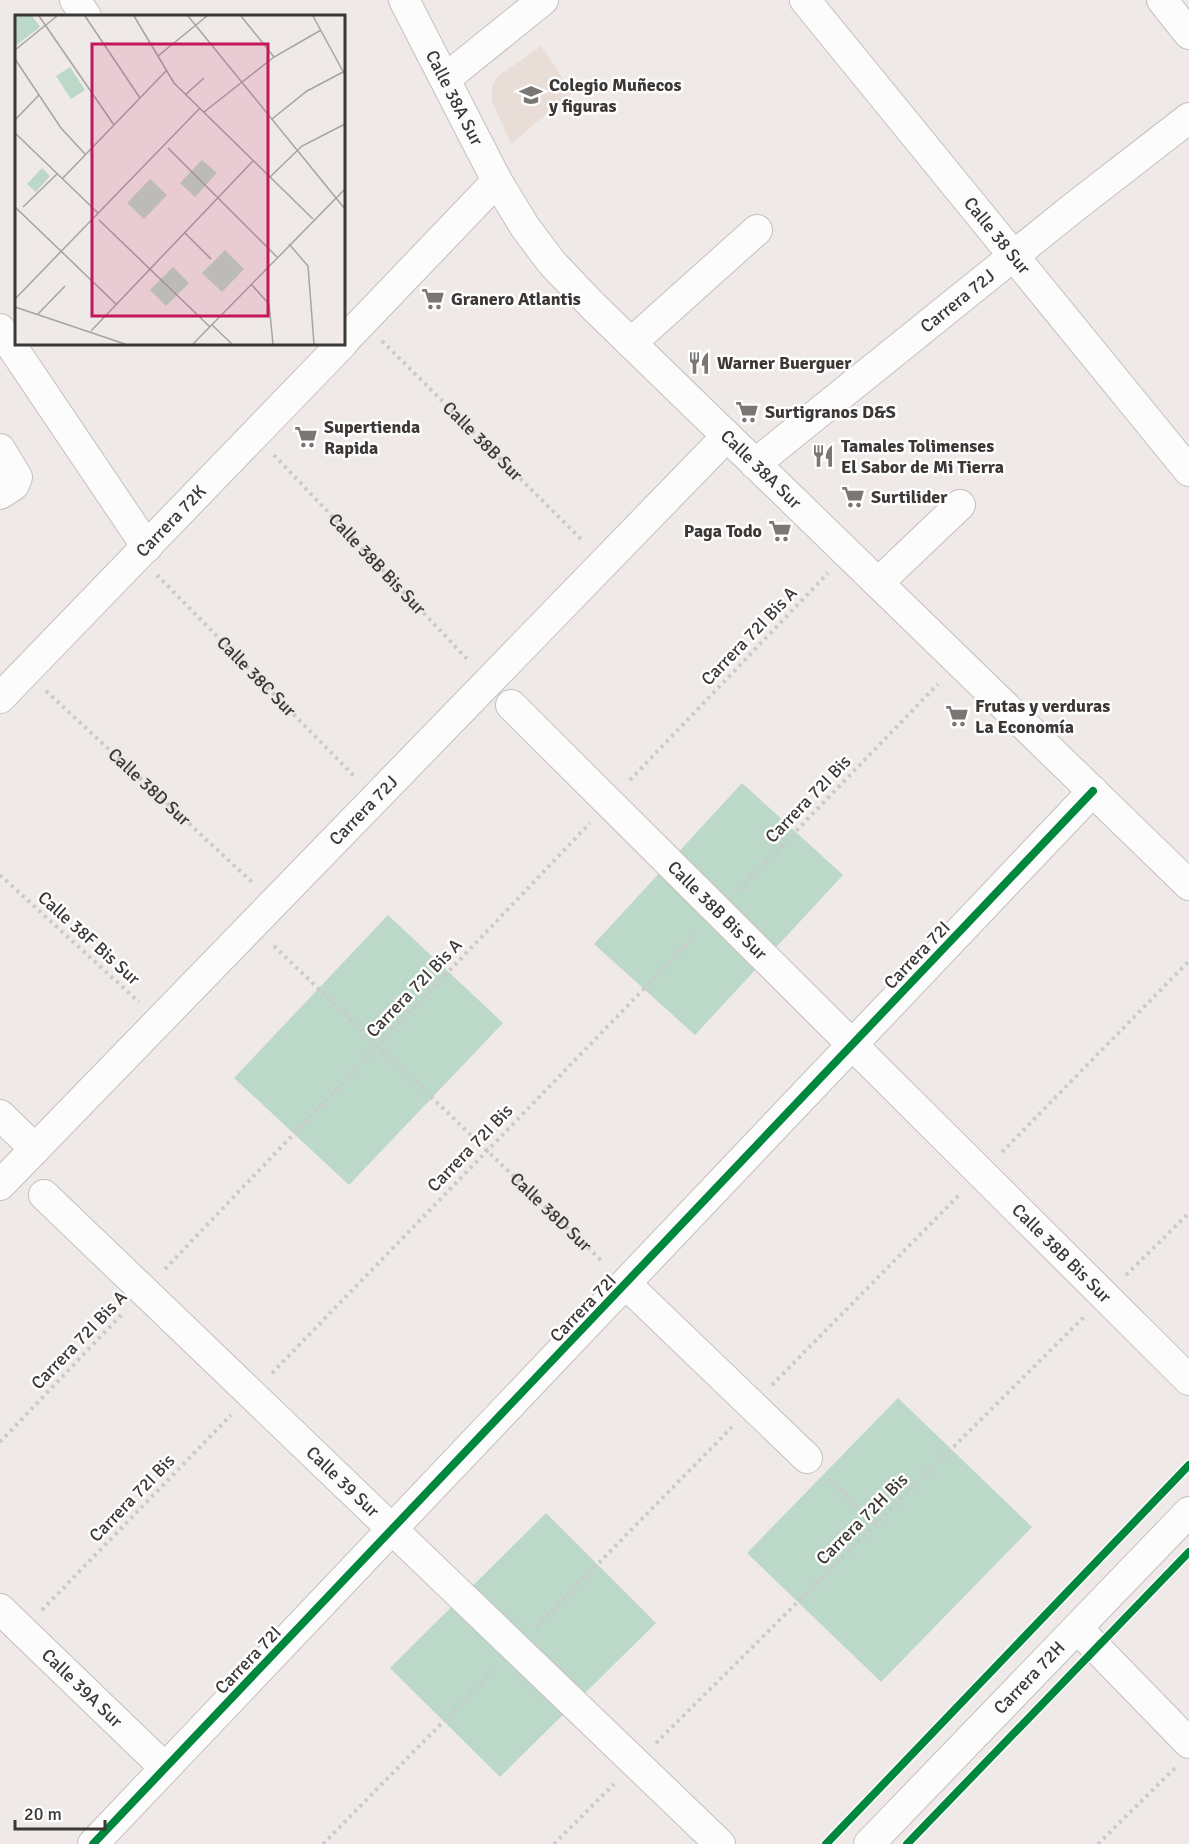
<svg xmlns="http://www.w3.org/2000/svg" width="1189" height="1844" viewBox="0 0 1189 1844" font-family="Signika,sans-serif">
	<style>
		.built { fill: #e9ddd8 }
		.green { fill: #bcd8c8 }
		.lines { fill: none; stroke-linecap: round; stroke-linejoin: round }
		.minor-casing { stroke: #c4c0be; stroke-width: 32 }
		.path { stroke: #cbcaca; stroke-width: 4; stroke-dasharray: 3 4.5; stroke-linecap: butt }
		.minor { stroke: #fdfcfc; stroke-width: 30 }
		.cycleway-casing { stroke: #fff; stroke-width: 11 }
		.cycleway { stroke: #00873e; stroke-width: 8 }
		.labels { text-anchor: middle; stroke-width: 5; stroke-linejoin: round; paint-order: stroke }
		.poi-label { font-size: 18px; font-weight: bold; fill: #3b3836; stroke: #fff; text-anchor: start }
		.street-label { font-size: 18px; fill: #3b3836; stroke: #fff }
		.inset-road { fill: none; stroke: #a7a3a1; stroke-width: 1.5 }
		.view { fill: #c2185b; fill-opacity: 0.15; stroke: #c2185b; stroke-width: 3 }
		.inset-edge { fill: none; stroke: #3b3836; stroke-width: 3 }
	</style>
	<rect width="100%" height="100%" fill="#efeae8"/>
	<!-- built -->
	<path class="built" d="M541 46 572 92 511 144 492 101V87L498 76Z"/>
	<!-- green -->
	<g class="green">
		<path d="M742 783 843 875 695 1035 594 944Z"/>
		<path d="M388 915 503 1023 349 1185 234 1078Z"/>
		<path d="M898 1398 1032 1527 881 1682 747 1553Z"/>
		<path d="M546 1513 656 1623 500 1777 390 1668Z"/>
	</g>
	<g class="lines">
		<!-- minor casing -->
		<g class="minor-casing">
			<g id="minor">
				<path d="M75 0 86 16"/>
				<path id="s6" d="M404 0 497 181 525 227 552 263 593 306 1189 885"/>
				<path id="s7" d="M805 0 1189 471"/>
				<path d="M1162 0 1189 34"/>
				<path d="M445 79 543 0"/>
				<path d="M0 329 147 547"/>
				<path d="M344 341 497 181"/>
				<path d="M631 343 757 230"/>
				<path d="M0 449 17 477 14 485 0 494"/>
				<path id="s8" d="M755 464 1073 208 1189 118"/>
				<path d="M878 583 960 505"/>
				<path id="s9" d="M0 698 342 344"/>
				<path id="s10" d="M511 705 1189 1380"/>
				<path d="M0 1115 35 1149"/>
				<path id="s11" d="M0 1185 727 436"/>
				<path id="s12" d="M44 1195 720 1844"/>
				<path d="M626 1284 807 1458"/>
				<path id="s13" d="M0 1609 165 1768"/>
				<path d="M1078 1629 1189 1743"/>
				<path d="M93 1844 1093 791"/>
				<path id="s14" d="M869 1844 1189 1512"/>
			</g>
		</g>
		<!-- path -->
		<g class="path">
			<path id="s1" d="M382 341 583 541"/>
			<path id="s2" d="M274 455 469 661"/>
			<path id="s3" d="M157 575 356 778"/>
			<path id="s4" d="M46 691 252 882"/>
			<path d="M630 780 828 573"/>
			<path d="M0 875 139 1002"/>
			<path d="M739 890 938 684"/>
			<path id="s5" d="M274 946 604 1263"/>
			<path d="M1002 1152 1189 961"/>
			<path d="M165 1269 590 823"/>
			<path d="M1126 1275 1189 1213"/>
			<path d="M272 1373 699 932"/>
			<path d="M772 1385 961 1193"/>
			<path d="M0 1442 124 1312"/>
			<path d="M828 1479 875 1524"/>
			<path d="M42 1610 231 1415"/>
			<path d="M536 1627 732 1427"/>
			<path d="M656 1743 1084 1317"/>
			<path d="M323 1844 495 1669"/>
			<path d="M554 1844 614 1784"/>
			<path d="M1098 1844 1176 1767"/>
		</g>
		<!-- minor -->
		<use href="#minor" class="minor"/>
		<!-- cycleway casing -->
		<g class="cycleway-casing">
			<g id="cycleway">
				<path d="M93 1844 1093 791"/>
				<path d="M826 1844 1189 1465"/>
				<path d="M907 1844 1189 1552"/>
			</g>
		</g>
		<!-- cycleway -->
		<use href="#cycleway" class="cycleway"/>
	</g>
	<!-- icons -->
	<defs>
		<g id="school-bare" transform="scale(1.8)"><path d="M0-5L7-2L0 1L-7-2ZM-4 1L0 2.5L4 1V4Q0 6-4 4Z" fill="#7a7674" stroke="#fff" stroke-width="2.5" paint-order="stroke"/></g>
		<g id="supermarket-bare" transform="scale(1.8)"><path d="M-6-5.5h2.5l.6 2H6L4.5 2H-2.5L-4.4-4H-6ZM-1.5 3.2a1.3 1.3 0 1 0 .1 0ZM3 3.2a1.3 1.3 0 1 0 .1 0Z" fill="#7a7674" stroke="#fff" stroke-width="2.5" paint-order="stroke"/></g>
		<g id="restaurant-bare" transform="scale(1.8)"><path d="M-5-6h1v4h1v-4h1v4h1v-4h1v5L-1.5 .5V6h-2V.5L-5-1ZM5-6V6H3V1.5H1.5Q1.5-4 5-6Z" fill="#7a7674" stroke="#fff" stroke-width="2.5" paint-order="stroke"/></g>
	</defs>
	<g fill-rule="evenodd">
		<use href="#school-bare" x="531" y="95"/>
		<use href="#supermarket-bare" x="433" y="299"/>
		<use href="#restaurant-bare" x="699" y="363"/>
		<use href="#supermarket-bare" x="747" y="412"/>
		<use href="#supermarket-bare" x="306" y="437"/>
		<use href="#restaurant-bare" x="823" y="456"/>
		<use href="#supermarket-bare" x="853" y="497"/>
		<use href="#supermarket-bare" x="780" y="531"/>
		<use href="#supermarket-bare" x="957" y="716"/>
	</g>
	<g class="labels">
		<!-- poi labels -->
		<g class="poi-label">
			<text x="549" y="91">Colegio Muñecos<tspan x="549" dy="21">y figuras</tspan></text>
			<text x="451" y="305">Granero Atlantis</text>
			<text x="717" y="369">Warner Buerguer</text>
			<text x="765" y="418">Surtigranos D&amp;S</text>
			<text x="324" y="433">Supertienda<tspan x="324" dy="21">Rapida</tspan></text>
			<text x="841" y="452">Tamales Tolimenses<tspan x="841" dy="21">El Sabor de Mi Tierra</tspan></text>
			<text x="871" y="503">Surtilider</text>
			<text x="762" y="537" text-anchor="end">Paga Todo</text>
			<text x="975" y="712">Frutas y verduras<tspan x="975" dy="21">La Economía</tspan></text>
		</g>
		<!-- street labels -->
		<g class="street-label">
			<text dy="6" stroke="none"><textPath href="#s6" startOffset="110">Calle 38A Sur</textPath></text>
			<text dy="6" stroke="none"><textPath href="#s7" startOffset="304">Calle 38 Sur</textPath></text>
			<text dy="6" stroke="none"><textPath href="#s8" startOffset="260">Carrera 72J</textPath></text>
			<text dy="6" stroke="none"><textPath href="#s1" startOffset="142">Calle 38B Sur</textPath></text>
			<text dy="6" stroke="none"><textPath href="#s6" startOffset="596">Calle 38A Sur</textPath></text>
			<text dy="6" stroke="none"><textPath href="#s9" startOffset="246">Carrera 72K</textPath></text>
			<text dy="6" stroke="none"><textPath href="#s2" startOffset="150">Calle 38B Bis Sur</textPath></text>
			<text transform="translate(749 636) rotate(-46)" y="6">Carrera 72I Bis A</text>
			<text dy="6" stroke="none"><textPath href="#s3" startOffset="142">Calle 38C Sur</textPath></text>
			<text dy="6" stroke="none"><textPath href="#s4" startOffset="141">Calle 38D Sur</textPath></text>
			<text transform="translate(808 799) rotate(-46)" y="6">Carrera 72I Bis</text>
			<text dy="6" stroke="none"><textPath href="#s11" startOffset="522">Carrera 72J</textPath></text>
			<text dy="6" stroke="none"><textPath href="#s10" startOffset="291">Calle 38B Bis Sur</textPath></text>
			<text transform="translate(89 938) rotate(42)" y="6">Calle 38F Bis Sur</text>
			<text transform="translate(917 955) rotate(-46)" y="6">Carrera 72I</text>
			<text transform="translate(414 988) rotate(-46)" y="6">Carrera 72I Bis A</text>
			<text transform="translate(470 1148) rotate(-46)" y="6">Carrera 72I Bis</text>
			<text dy="6" stroke="none"><textPath href="#s5" startOffset="384">Calle 38D Sur</textPath></text>
			<text dy="6" stroke="none"><textPath href="#s10" startOffset="777">Calle 38B Bis Sur</textPath></text>
			<text transform="translate(583 1308) rotate(-46)" y="6">Carrera 72I</text>
			<text transform="translate(79 1340) rotate(-46)" y="6">Carrera 72I Bis A</text>
			<text dy="6" stroke="none"><textPath href="#s12" startOffset="414">Calle 39 Sur</textPath></text>
			<text transform="translate(132 1498) rotate(-46)" y="6">Carrera 72I Bis</text>
			<text transform="translate(862 1519) rotate(-45)" y="6">Carrera 72H Bis</text>
			<text transform="translate(248 1660) rotate(-46)" y="6">Carrera 72I</text>
			<text dy="6" stroke="none"><textPath href="#s14" startOffset="231">Carrera 72H</textPath></text>
			<text dy="6" stroke="none"><textPath href="#s13" startOffset="114">Calle 39A Sur</textPath></text>
		</g>
	</g>
	<!-- overview -->
	<g transform="translate(15 15)">
		<rect width="330" height="330" fill="#efeae8"/>
		<path d="M0 1H17L25 12 0 31ZM55 52 70 75 56 84 41 61ZM187 145 202 158 180 182 165 168ZM27 153 35 161 21 177 12 169ZM135 164 152 180 129 204 112 188ZM210 235 229 254 207 277 187 258ZM158 252 174 268 151 291 135 275Z" fill="#bcd8c8"/>
		<path class="inset-road" d="M24 1 99 110M70 1 125 83M119 1 159 68 298 204M173 1 330 194M226 1 259 42M298 1 330 60M0 35 42 1M143 41 192 1M0 44 46 113 70 139M170 80 189 63M189 97 259 42 306 15M257 104 292 76 330 56M0 105 24 80M0 118 83 198M153 133 262 242M255 162 287 131 330 109M47 164 151 56M0 192 102 290M8 192 42 159M84 205 195 312M170 218 196 244M274 229 293 251 299 329M236 269 254 289 258 329M0 284 185 93M0 292 110 329M23 299 50 271M197 310 217 329M76 316 238 146M178 329 330 174"/>
		<path class="view" d="M77 29H253V301H77Z"/>
		<rect width="330" height="330" class="inset-edge"/>
	</g>
	<!-- scale -->
	<path d="M15 1820v9h90v-9" fill="none" stroke="#3b3836" stroke-width="3"/>
	<text x="24" y="1820" font-size="18" fill="#3b3836" stroke="#ffffff" stroke-width="4.5" paint-order="stroke">20 m</text>
</svg>
